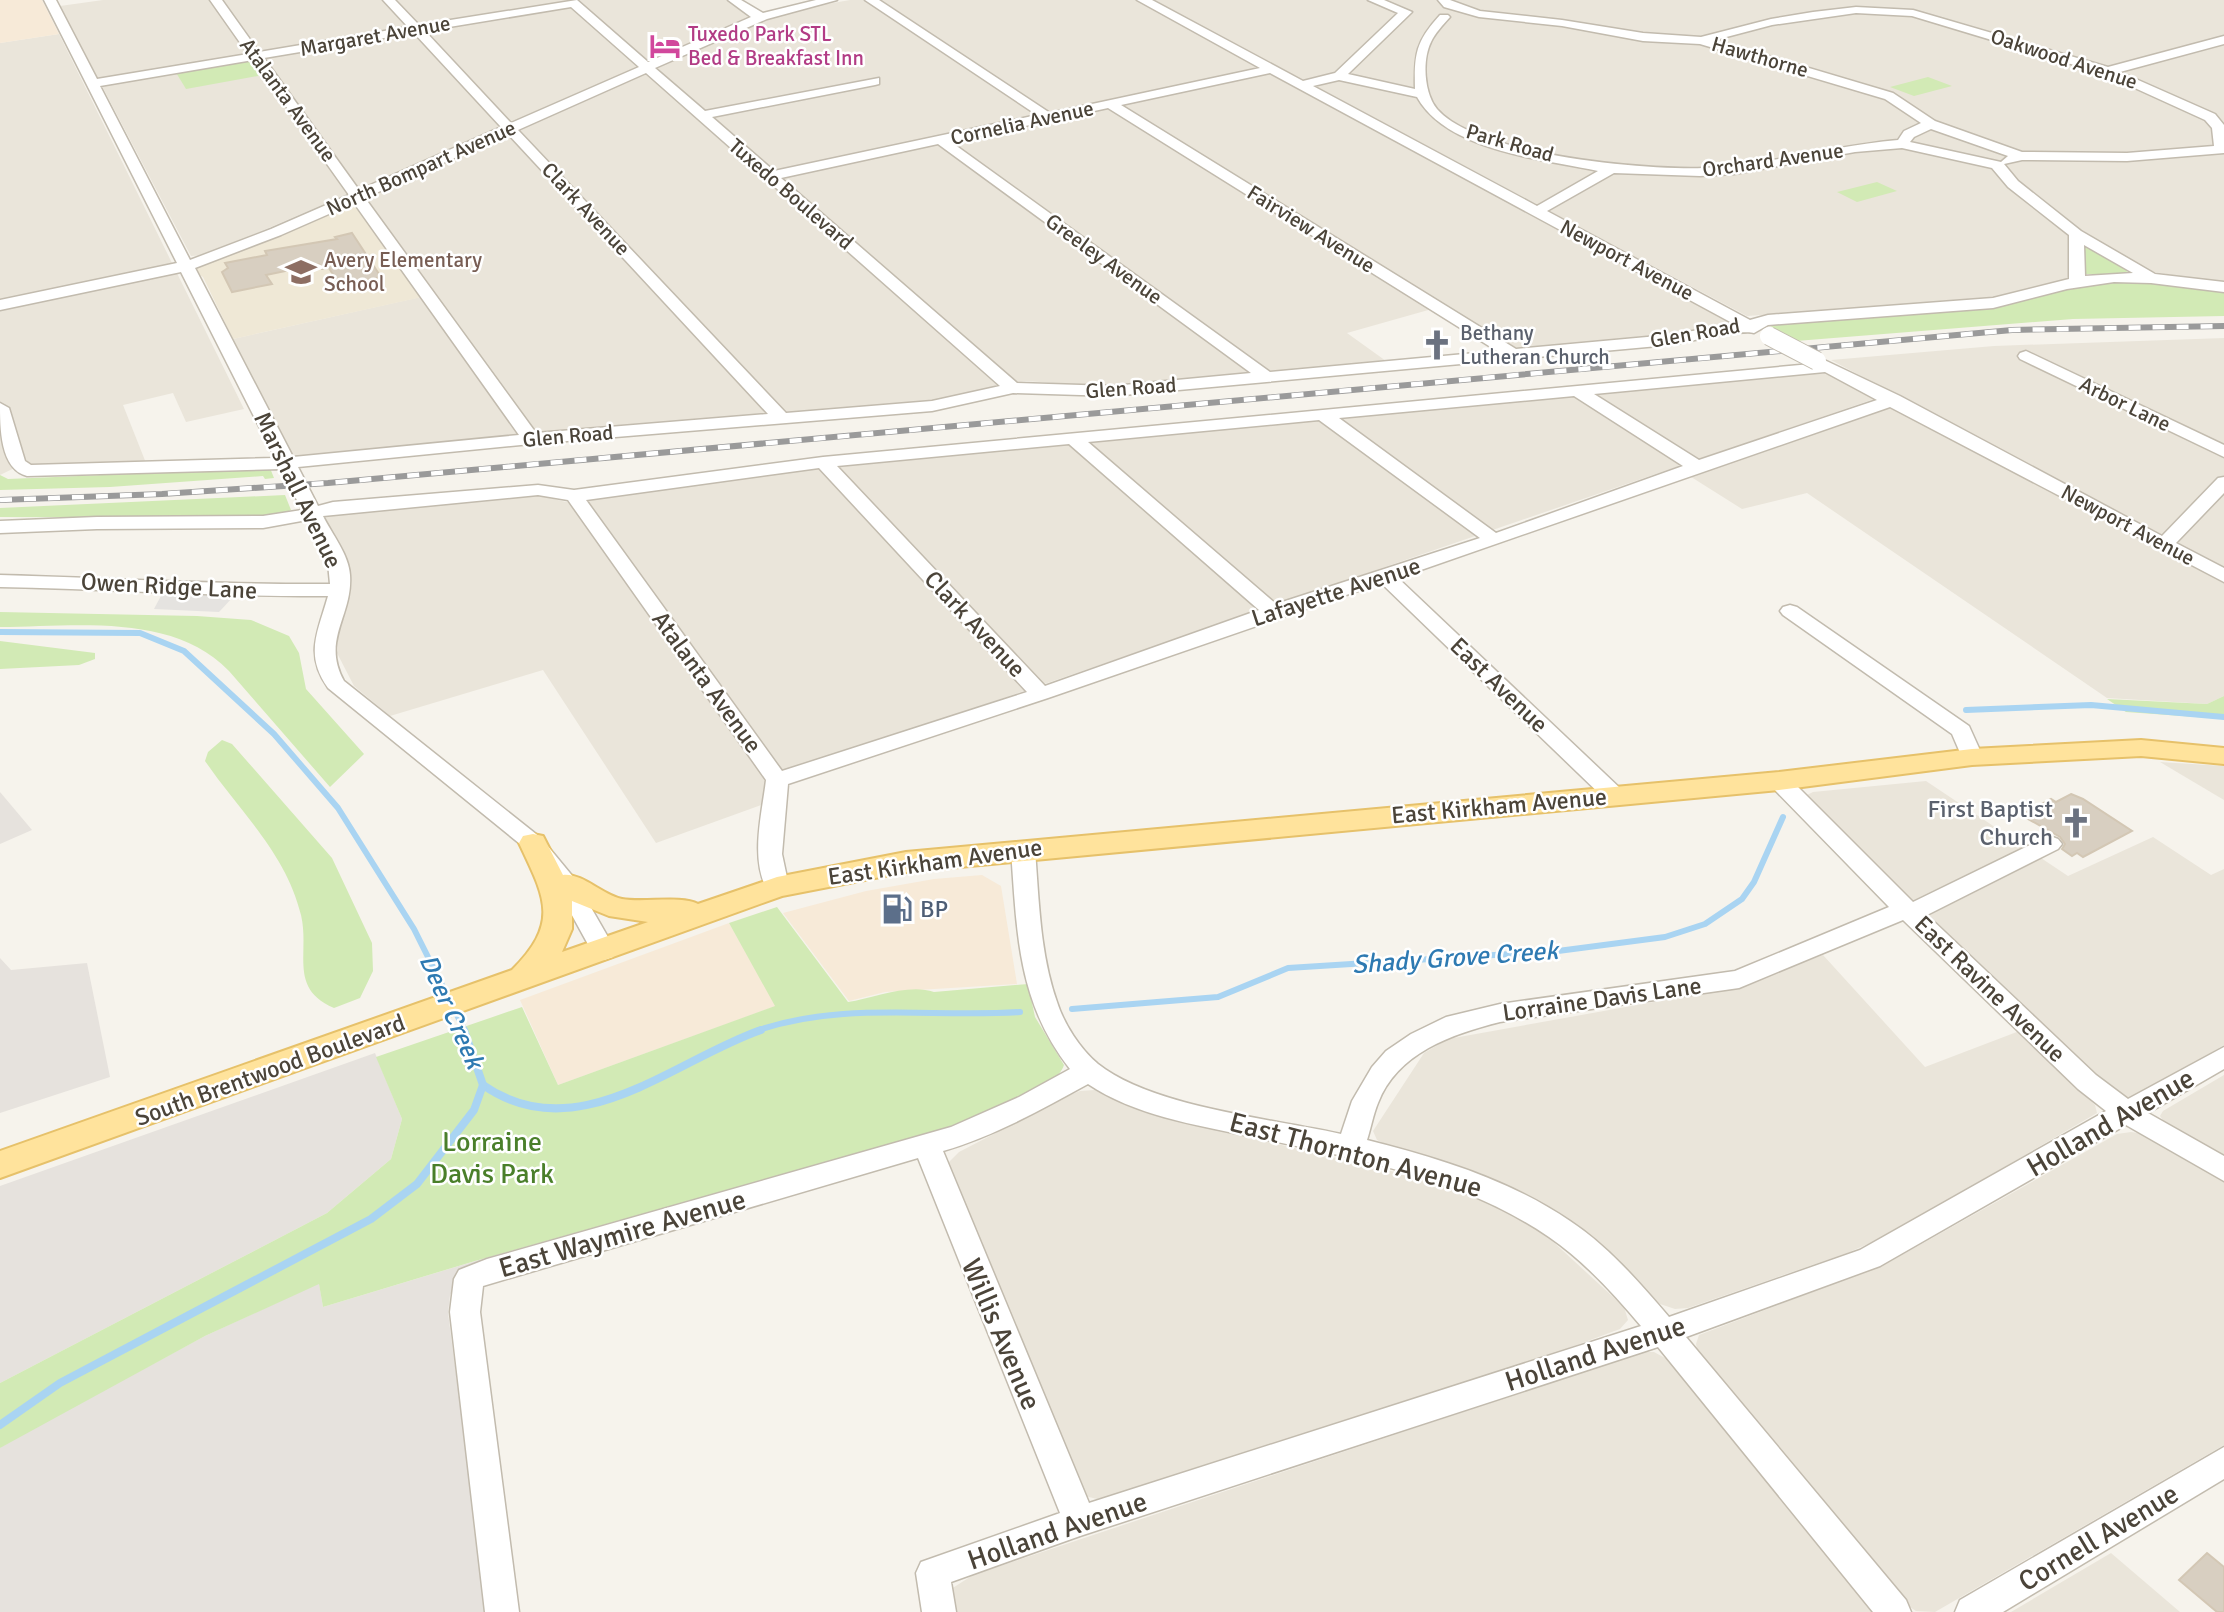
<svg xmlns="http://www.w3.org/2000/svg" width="2224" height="1612" viewBox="0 0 2224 1612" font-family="Signika,sans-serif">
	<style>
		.residential { fill: #eae5da }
		.commercial { fill: #f7ead8 }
		.industrial { fill: #e6e2dd }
		.education { fill: #efe8d6 }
		.green { fill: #d2eab5 }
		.parking { fill: #e5e3e0 }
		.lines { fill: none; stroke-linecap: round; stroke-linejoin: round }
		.stream-far1 { stroke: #a9d4f2; stroke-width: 6 }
		.stream { stroke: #a9d4f2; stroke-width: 8 }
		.building { fill: #d8cfc1; stroke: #d3c7b4; stroke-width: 2 }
		.minor-casing { stroke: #c2bbae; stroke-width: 3 }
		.major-casing { stroke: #e6c16a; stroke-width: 4 }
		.minor { fill: #fff; fill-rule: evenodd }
		.major { fill: #ffe39c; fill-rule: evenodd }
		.rail-casing { stroke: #9a9a9a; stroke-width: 6 }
		.rail { stroke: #fff; stroke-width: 4.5; stroke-dasharray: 12; stroke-linecap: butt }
		.minor-bridge-casing { stroke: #c2bbae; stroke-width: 20; stroke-linecap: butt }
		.minor-bridge { stroke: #fff; stroke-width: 18 }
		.labels { text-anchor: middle; stroke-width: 5; stroke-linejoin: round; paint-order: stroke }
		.far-hotel-label { font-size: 21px; fill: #b23c85; stroke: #fff; text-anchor: start }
		.far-street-label { font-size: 21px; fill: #4b4439; stroke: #fff }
		.far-education-label { font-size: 21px; fill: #785e54; stroke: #fff; text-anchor: start }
		.far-worship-label { font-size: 21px; fill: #5b616d; stroke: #fff; text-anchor: start }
		.street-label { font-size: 24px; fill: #4b4439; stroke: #fff }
		.worship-label { font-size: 24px; fill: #5b616d; stroke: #fff; text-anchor: end }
		.service-label { font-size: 24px; fill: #4e5e75; stroke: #fff; text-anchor: start }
		.water-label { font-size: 26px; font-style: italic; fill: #2e7ab2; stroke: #fff }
		.near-street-label { font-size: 28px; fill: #4b4439; stroke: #fff }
		.near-park-label { font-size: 28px; fill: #4a7f2a; stroke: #fff }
	</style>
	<rect width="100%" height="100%" fill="#f6f3ec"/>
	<!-- residential -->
	<g class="residential">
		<path d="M103 0H728L758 22 810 7 850 0H1137L1730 320 1720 326 1694 331 1523 349 1513 347 1446 305 1347 333 1386 361 1106 387 1026 381 924 402 304 458 296 456 289 450 233 339 434 294 359 189 206 255 191 256 60 6Z"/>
		<path d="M1153 0H2224V284L2149 271 2072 242 2069 276 2063 282 2013 297 1747 316Z"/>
		<path d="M59 34 244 409 186 422 173 393 123 405 146 463 31 466 27 462 0 475V43Z"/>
		<path d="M2224 338V569L1831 360 1994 346Z"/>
		<path d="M1817 373 1832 375 1874 399 768 779 767 803 656 843 543 670 390 716 354 686 337 653 344 555 324 517 327 514 533 494 566 502 851 463Z"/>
		<path d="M1886 408 1904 411 2224 583V696L2207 704 2107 698 1807 493 1742 509 1688 475Z"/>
		<path d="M2160 762 2224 766V800Z"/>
		<path d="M1926 781 2068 876 2153 837 2211 875 2224 869V1045L2134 1098 2122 1099 2093 1078 1808 800 1807 795 1813 792Z"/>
		<path d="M1823 955 1925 1067 2022 1030 2095 1105 2097 1113 1884 1237 1847 1253 1688 1308 1675 1309 1660 1304 1564 1218 1531 1198 1480 1173 1395 1149 1377 1140 1373 1131 1424 1053 1448 1039 1737 987Z"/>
		<path d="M2224 1075V1160L2165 1123 2160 1116 2163 1111Z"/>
		<path d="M1095 1090 1131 1107 1155 1115 1462 1188 1536 1226 1624 1307 1628 1320 1620 1329 1547 1356 1112 1496 1097 1499 1085 1496 950 1174 949 1162 959 1152 1065 1097 1080 1091Z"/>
		<path d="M2131 1132 2145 1134 2224 1181V1445L1935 1612 1916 1611 1901 1601 1698 1354 1696 1344 1699 1335 1886 1264 2117 1134Z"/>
		<path d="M1643 1352H1654L1667 1359 1872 1612H946L948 1591 973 1575Z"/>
		<path d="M2111 1553 2180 1612H2011Z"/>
	</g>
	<!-- commercial -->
	<g class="commercial">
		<path d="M0 0H42L59 34 0 43Z"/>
		<path d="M982 875 1001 886 1017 984 885 992 849 1001 783 913 866 891 934 879Z"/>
		<path d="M729 923 776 1006 558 1085 520 1000Z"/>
	</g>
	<!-- industrial -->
	<g class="industrial">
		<path d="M0 792 32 830 0 844Z"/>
		<path d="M0 958 11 970 87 963 110 1077 0 1113Z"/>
		<path d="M375 1053 402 1119 391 1159 327 1213 0 1383V1186Z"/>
		<path d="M482 1259 462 1274 450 1295 448 1313 487 1612H0V1448L5 1443 205 1336 319 1283 323 1307Z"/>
	</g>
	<!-- education -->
	<path class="education" d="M353 205 356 206 422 297 233 339 203 277 198 274 197 268Z"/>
	<!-- green -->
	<g class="green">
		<path d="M250 59 263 75 186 89 175 71Z"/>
		<path d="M1928 77 1952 86 1914 96 1890 87Z"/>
		<path d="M1877 182 1897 191 1857 202 1837 192Z"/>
		<path d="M2083 244 2128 269V271L2123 274H2086L2082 271Z"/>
		<path d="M2148 280 2224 289V316L2073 319 1796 341 1767 324 2004 306 2090 283Z"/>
		<path d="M270 468 274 478 265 479 263 476 110 487 0 490V475L8 479Z"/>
		<path d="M285 495 291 510 280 515 242 518 0 517V508Z"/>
		<path d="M0 612 197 616 251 620 289 636 299 653 306 689 364 754 330 787 229 671C172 612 74 627 0 627Z"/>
		<path d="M0 641 95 653V659L79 665 0 669Z"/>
		<path d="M2224 696V719L2126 712 2107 699 2207 704Z"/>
		<path d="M222 740 232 744 332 858 372 943 373 971 360 998 334 1008C288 988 310 953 301 915 286 853 240 812 205 761L208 752Z"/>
		<path d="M777 907 848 1002C873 998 909 983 934 992L1028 984 1035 1017 1064 1065C1057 1088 996 1110 973 1121L475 1261 323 1307 319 1284 205 1336 0 1448V1383L327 1213 391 1159 402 1119 376 1057 522 1007 558 1085 775 1006 729 923Z"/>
	</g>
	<!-- parking -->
	<path class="parking" d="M163 592 233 597 219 612 154 609Z"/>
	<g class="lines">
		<!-- stream-far1 -->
		<g class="stream-far1">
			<path d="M0 632 140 633 184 651 274 734 338 808 414 929 465 1031"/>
			<path d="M1966 710 2091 705 2224 717"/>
			<path d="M1072 1009 1218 997 1288 968 1558 951 1665 937 1705 924 1742 899 1754 882 1783 817"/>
			<path d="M756 1031C841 1001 932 1018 1020 1012"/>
		</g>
		<!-- stream -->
		<g class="stream">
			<path d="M483 1085C577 1151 674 1060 761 1030"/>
			<path d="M0 1425 60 1383 371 1219 417 1184 474 1110 483 1085 464 1030"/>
		</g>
	</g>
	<!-- building -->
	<g class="building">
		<path d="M352 233 381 277 340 286 329 268 322 269 319 264 266 275 272 284 232 292 222 272 228 268 225 263 267 255 265 251 337 239 335 237Z"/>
		<path d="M2071 794 2083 799 2132 831 2083 857 2077 853 2072 856 2062 849 2065 844 2060 837 2021 815 2051 799 2056 802Z"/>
		<path d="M2207 1553 2224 1567V1612H2217L2179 1580Z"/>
	</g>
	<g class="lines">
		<!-- minor casing -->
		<g class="minor-casing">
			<g id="minor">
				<path d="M44 0H56L97 79 248 54 210 0H222L259 52 408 27 383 0H395L419 25 577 0 648 62 751 17 728 0H741L763 13 816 0H837L767 19 655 68 705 111 879 78V84L875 85 712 117 774 171 1037 115 865 0H879L1050 113 1260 68 1137 0H1152L1303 81 1335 73 1398 13 1368 0H1384L1412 12 1348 74 1415 89C1414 54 1416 41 1440 15H1448L1450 17C1443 25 1435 33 1431 42 1422 60 1424 93 1437 109 1477 155 1643 170 1703 168 1768 165 1832 146 1898 140L1904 131 1921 123 1885 99 1700 44 1643 41 1562 26 1479 17 1444 7 1438 0H1450L1480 11 1562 20 1643 33 1701 37 1771 19 1813 12 1856 7 1913 10 2108 67 2224 36V44L2120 72 2215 114 2224 125V153L2127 161 2022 160 2004 164 2018 181 2081 231 2155 274 2224 282V292L2151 283 2114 282 2067 289 1993 308 1768 325 1754 333C1741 329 1688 342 1669 345L1113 396 1013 393 932 411 531 444 298 467 318 506 333 502 538 485 574 490 823 457 1811 364 1812 359 1818 357 1900 396 2162 536 2218 478 2224 477V493L2176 543 2224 568V582L1890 407 1398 578 1622 790 1625 795 1622 800 1614 802 1606 800 1381 583 1048 698 788 784 782 854 789 887 785 893 777 895 769 893C749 861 762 814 766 780L568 500 538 495 323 516C332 534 349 555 350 575 353 616 321 639 344 681L541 838 574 878 616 951 613 957 604 960 595 957 557 888 525 848 328 688C304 654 318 632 328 596 219 597 110 589 0 587V575C110 578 220 585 330 584L328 563 307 520 263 528 97 529 0 533V521L97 517 263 516 302 510 281 469 27 476C0 469 0 428 0 403L9 408 25 461 31 465 275 458 181 272 0 310V300L177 263ZM571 7 639 67 511 123 425 31ZM1856 13 1912 16 2104 74 2205 120 2212 128 2214 146 2127 153 2022 152 1935 121 1893 93 1715 40 1772 25ZM414 33 501 127 359 190 264 58ZM253 60 349 195 271 229 190 260 100 86ZM646 73 1000 386 932 401 786 413 518 130ZM1270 73 1734 324 1669 335 1516 349 1121 105ZM1339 80 1417 97C1447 151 1542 159 1598 171L1537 206 1313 86ZM1108 108 1497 351 1270 372 951 142ZM1931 129 2008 156 2001 162 1910 142 1914 137ZM508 134 768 414 536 433 365 198ZM938 144 1251 373 1113 386 1017 383 781 178ZM1902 148 1992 168 2008 187 2069 235V279L1993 298 1768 315 1750 320 1547 211 1614 173 1700 176 1734 174 1855 152ZM354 203 519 435 293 457 195 268 281 235ZM2084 245 2133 273 2085 276ZM1825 372 1877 400 1699 460 1594 394ZM1574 396 1683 466 1496 533 1339 418ZM1319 420 1480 538 1276 604 1088 442ZM1069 444 1259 610 1045 686 837 466ZM819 468 1027 692 782 771 586 500Z"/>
				<path d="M2026 351 2224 445V457L2020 359 2018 356 2020 353Z"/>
				<path d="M1790 605 1797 607 1969 726 1983 757 1980 762H1964L1952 734 1783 615 1780 611 1783 607Z"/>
				<path d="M1779 774 1787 776 1913 902 2042 839 2050 836 2058 839 2062 844 2058 849 1927 915 2096 1075 2128 1099 2224 1047V1069L2148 1113 2224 1156V1181L2126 1125 1880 1266 1686 1337 1906 1600 1911 1612H1873L1658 1347 1080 1536 951 1582 956 1612H922L916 1573 921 1562 1060 1513 918 1158 483 1286 480 1312 519 1612H485L450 1312 454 1279 459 1270 487 1259 951 1127 1019 1097 1070 1069C1017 1002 1017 931 1011 850L1015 845 1023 842 1031 845 1035 850C1039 901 1040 954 1057 1002 1064 1024 1080 1049 1098 1064 1152 1107 1273 1119 1341 1134L1352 1101 1372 1067 1386 1051 1411 1034 1446 1017 1500 1004 1735 971 1889 907 1771 786 1768 781 1771 776ZM1903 920 2078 1089 2106 1111 1860 1250 1669 1317C1639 1282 1608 1246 1570 1221 1508 1179 1438 1158 1367 1140 1371 1128 1373 1115 1378 1103 1397 1053 1452 1034 1500 1022L1739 988ZM1088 1084C1134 1115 1195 1125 1249 1136 1352 1158 1460 1176 1549 1237 1584 1261 1614 1294 1641 1326L1089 1503 943 1151C994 1136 1041 1110 1088 1084Z"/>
				<path d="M2224 1447V1479L2003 1612H1955L1960 1600Z"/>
			</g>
		</g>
		<!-- major casing -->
		<g class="major-casing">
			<path id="major" d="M2141 740 2224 748V764L2141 756 1972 765 1779 790 906 872 782 896 0 1178V1151L512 970C560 922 545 898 519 843L523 836 533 834 543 836 563 875C583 873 602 895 622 899 644 903 681 895 698 904L777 877 906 852 1779 772 1972 749ZM572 901 609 916 648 922 562 952 572 929Z"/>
		</g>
		<!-- minor -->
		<use href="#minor" class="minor"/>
		<!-- major -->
		<use href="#major" class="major"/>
		<!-- rail casing -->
		<g class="rail-casing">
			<path id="rail" d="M0 500 162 494 328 483 2012 330 2224 326"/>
		</g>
		<!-- rail -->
		<use href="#rail" class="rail"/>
		<!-- minor-bridge casing -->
		<g class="minor-bridge-casing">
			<path id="minor-bridge" d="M1769 336 1817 361"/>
		</g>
		<!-- minor-bridge -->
		<use href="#minor-bridge" class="minor-bridge"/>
	</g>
	<!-- icons -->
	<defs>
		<g id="hotel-bare" transform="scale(2.415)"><path d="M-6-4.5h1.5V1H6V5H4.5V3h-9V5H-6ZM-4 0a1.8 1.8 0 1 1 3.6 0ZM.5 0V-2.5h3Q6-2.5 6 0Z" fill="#d1479c" stroke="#fff" stroke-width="2.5" paint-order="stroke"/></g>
		<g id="school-bare" transform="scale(2.415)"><path d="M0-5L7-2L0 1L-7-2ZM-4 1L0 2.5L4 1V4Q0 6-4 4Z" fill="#8d6e63" stroke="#fff" stroke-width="2.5" paint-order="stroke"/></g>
		<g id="church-bare" transform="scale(2.415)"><path d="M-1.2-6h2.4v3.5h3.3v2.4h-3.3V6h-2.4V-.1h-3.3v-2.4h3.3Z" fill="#6b7280" stroke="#fff" stroke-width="2.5" paint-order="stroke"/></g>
		<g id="fuel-bare" transform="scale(2.415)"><path d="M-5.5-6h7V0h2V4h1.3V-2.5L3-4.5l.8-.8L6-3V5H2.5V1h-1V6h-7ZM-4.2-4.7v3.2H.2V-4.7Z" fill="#5c6f8a" stroke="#fff" stroke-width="2.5" paint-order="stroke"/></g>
	</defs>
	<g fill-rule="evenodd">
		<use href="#hotel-bare" x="665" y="46"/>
		<use href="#school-bare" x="301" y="272"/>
		<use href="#church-bare" x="1437" y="345"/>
		<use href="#church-bare" x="2076" y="823"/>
		<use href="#fuel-bare" x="897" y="909"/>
	</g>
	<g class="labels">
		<!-- far-hotel labels -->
		<g class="far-hotel-label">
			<text x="688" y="41">Tuxedo Park STL<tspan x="688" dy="24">Bed &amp; Breakfast Inn</tspan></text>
		</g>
		<!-- far-street labels -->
		<g class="far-street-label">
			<text transform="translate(375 36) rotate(-10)" y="7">Margaret Avenue</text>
			<text transform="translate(1760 57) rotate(16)" y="7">Hawthorne</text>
			<text transform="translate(2064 59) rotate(18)" y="7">Oakwood Avenue</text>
			<text transform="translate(288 100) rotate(54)" y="7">Atalanta Avenue</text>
			<text transform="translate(1022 123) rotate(-12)" y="7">Cornelia Avenue</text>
			<text transform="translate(1510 143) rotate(16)" y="7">Park Road</text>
			<text transform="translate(1773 160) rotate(-8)" y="7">Orchard Avenue</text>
			<text transform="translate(421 168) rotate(-24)" y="7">North Bompart Avenue</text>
			<text transform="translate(791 194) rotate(41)" y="7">Tuxedo Boulevard</text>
			<text transform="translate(586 209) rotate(47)" y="7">Clark Avenue</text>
			<text transform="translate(1311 229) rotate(32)" y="7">Fairview Avenue</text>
			<text transform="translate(1104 259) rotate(36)" y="7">Greeley Avenue</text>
			<text transform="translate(1627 260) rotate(28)" y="7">Newport Avenue</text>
			<text transform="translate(1695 333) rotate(-10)" y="7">Glen Road</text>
			<text transform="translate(1131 388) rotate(-4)" y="7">Glen Road</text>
			<text transform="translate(2125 404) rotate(26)" y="7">Arbor Lane</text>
			<text transform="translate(568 436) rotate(-5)" y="7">Glen Road</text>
			<text transform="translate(2128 525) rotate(28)" y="7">Newport Avenue</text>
		</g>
		<!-- far-education labels -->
		<g class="far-education-label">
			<text x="324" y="267">Avery Elementary<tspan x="324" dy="24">School</tspan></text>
		</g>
		<!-- far-worship labels -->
		<g class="far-worship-label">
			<text x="1460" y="340">Bethany<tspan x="1460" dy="24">Lutheran Church</tspan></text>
		</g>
		<!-- street labels -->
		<g class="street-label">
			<text transform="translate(298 490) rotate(64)" y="8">Marshall Avenue</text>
			<text transform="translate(169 586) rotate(3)" y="8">Owen Ridge Lane</text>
			<text transform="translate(1336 592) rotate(-18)" y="8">Lafayette Avenue</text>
			<text transform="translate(975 624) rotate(47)" y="8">Clark Avenue</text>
			<text transform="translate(707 682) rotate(54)" y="8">Atalanta Avenue</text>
			<text transform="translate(1499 685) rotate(44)" y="8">East Avenue</text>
			<text transform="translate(1499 806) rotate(-5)" y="8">East Kirkham Avenue</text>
			<text transform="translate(935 862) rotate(-8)" y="8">East Kirkham Avenue</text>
			<text transform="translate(1990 989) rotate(44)" y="8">East Ravine Avenue</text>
			<text transform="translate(1602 999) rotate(-8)" y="8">Lorraine Davis Lane</text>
			<text transform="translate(270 1070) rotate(-20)" y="8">South Brentwood Boulevard</text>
		</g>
		<!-- worship labels -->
		<g class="worship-label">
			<text x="2053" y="817">First Baptist<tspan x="2053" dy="28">Church</tspan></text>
		</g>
		<!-- service labels -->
		<g class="service-label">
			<text x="920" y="917">BP</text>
		</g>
		<!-- water labels -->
		<g class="water-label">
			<text transform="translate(1455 957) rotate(-4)" y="9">Shady Grove Creek</text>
			<text transform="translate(452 1011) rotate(66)" y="9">Deer Creek</text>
		</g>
		<!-- near-street labels -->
		<g class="near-street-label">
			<text transform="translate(2110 1122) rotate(-30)" y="10">Holland Avenue</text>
			<text transform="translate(1356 1154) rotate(15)" y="10">East Thornton Avenue</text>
			<text transform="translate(622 1233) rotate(-16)" y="10">East Waymire Avenue</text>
			<text transform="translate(1002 1334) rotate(67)" y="10">Willis Avenue</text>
			<text transform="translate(1595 1353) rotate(-18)" y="10">Holland Avenue</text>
			<text transform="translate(1057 1530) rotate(-19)" y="10">Holland Avenue</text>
			<text transform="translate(2098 1537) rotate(-31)" y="10">Cornell Avenue</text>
		</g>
		<!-- near-park labels -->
		<g class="near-park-label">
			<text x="492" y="1151">Lorraine<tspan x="492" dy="32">Davis Park</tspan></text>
		</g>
	</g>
</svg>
